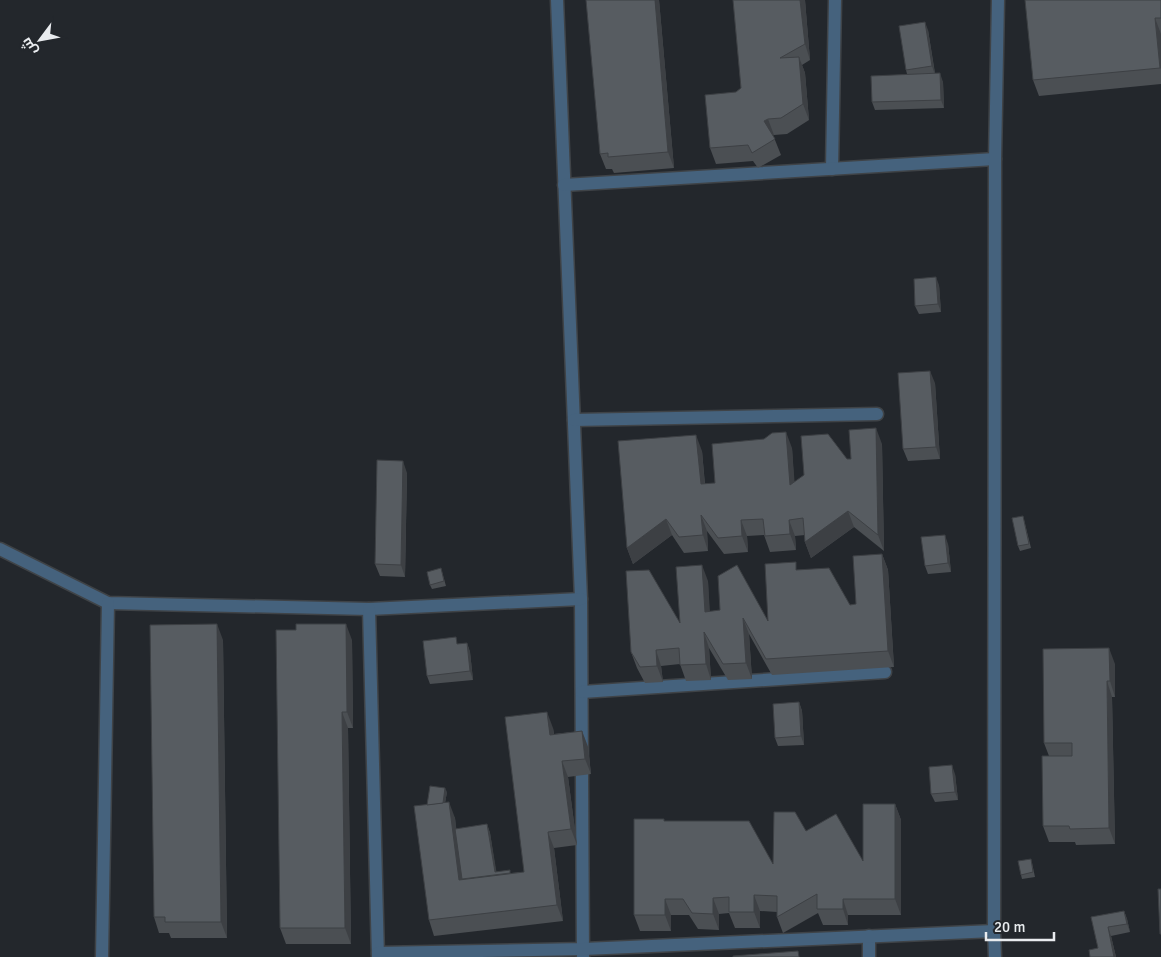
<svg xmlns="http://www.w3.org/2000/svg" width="1161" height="957" viewBox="0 0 1161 957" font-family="Signika,Cairo,sans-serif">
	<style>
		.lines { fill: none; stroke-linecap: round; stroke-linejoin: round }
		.minor-casing { stroke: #3f4347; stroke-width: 15 }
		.minor { stroke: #45627d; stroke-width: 12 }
		.wall { fill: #4b4f53 }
		.shaded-wall { fill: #3d4044 }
		.building { fill: #575c61; stroke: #3d4044 }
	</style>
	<rect width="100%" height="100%" fill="#23272c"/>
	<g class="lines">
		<!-- minor casing -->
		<g class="minor-casing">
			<g id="minor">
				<path d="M557 0 581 599 583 957"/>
				<path d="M832 169 835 0"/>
				<path d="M564 185 995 159"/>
				<path d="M574 420 877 414"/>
				<path d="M0 549 108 603 369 609 581 599"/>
				<path d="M369 609 378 957"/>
				<path d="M582 692 885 672"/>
				<path d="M869 936V957"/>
				<path d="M378 953 584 949 994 931"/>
				<path d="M102 957 108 603"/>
				<path d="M995 957 994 931 995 159 998 0"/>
			</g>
		</g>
		<!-- minor -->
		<use href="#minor" class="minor"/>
	</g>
	<!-- wall -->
	<g class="wall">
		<path d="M659 0 674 168 614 173 612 169H606L600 154Z"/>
		<path d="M733 0H805L810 60 802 65 805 73 809 120 787 134 774 135H773L781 155 758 168 753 161 716 164 710 148 736 92 741 88Z"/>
		<path d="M1161 0V84L1039 96 1033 80Z"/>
		<path d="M928 30 935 73 943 82 944 108 875 110 872 102 907 74 906 70Z"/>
		<path d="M939 285 941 312 919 314 915 306Z"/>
		<path d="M935 383 940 459 908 461 903 449Z"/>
		<path d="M882 444 884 551 854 527 811 558 805 542V535L795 536 796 550 770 552 764 535 747 536 748 552 724 554 707 531 708 551 684 553 672 535 633 564 627 548 702 451 705 484 715 483 792 448 794 482 847 459H851Z"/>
		<path d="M407 473 405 577 380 576 375 564Z"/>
		<path d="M1023 516 1031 548 1020 551 1018 546Z"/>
		<path d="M948 544 951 572 928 574 925 566Z"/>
		<path d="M882 554 888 570 894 667 772 675 749 634 752 679 728 680 709 648 711 680 686 681 680 664 661 666 663 682 645 683 637 668 631 652 680 623 708 581 709 611 768 621 799 570 850 605 856 604Z"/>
		<path d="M442 572 446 586 432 589 430 585Z"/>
		<path d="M223 640 227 938H171L169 933H159L154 917Z"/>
		<path d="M352 640 353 728H348L351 944H286L280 928Z"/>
		<path d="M467 643 470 652 473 680 430 684 427 676Z"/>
		<path d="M1115 664V697H1112L1115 844 1076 845 1075 842H1049L1043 826 1049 756 1044 743Z"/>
		<path d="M799 702 802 711 804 745 778 746 775 738Z"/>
		<path d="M553 728 554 734 582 731 588 747 591 774 568 777 577 845 554 848 563 921 434 936 429 920 427 805 447 792 445 803 455 818 456 829 487 824 490 833 496 872 511 873 524 872Z"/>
		<path d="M955 774 958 800 935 802 931 794Z"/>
		<path d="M895 804 901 820V915H848V925H823L818 913 783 933 777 917V912L760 911V928H735L729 913 719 914V930L698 929 689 915H671V931H640L634 915 664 821 773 864 806 831 863 861Z"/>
		<path d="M1032 863 1035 877 1022 879 1021 875Z"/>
		<path d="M1124 911 1127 919 1130 932 1111 936 1116 957 1098 948 1091 917Z"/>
	</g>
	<!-- shaded-wall -->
	<g class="shaded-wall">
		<path d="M655 0H659L674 168 668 152Z"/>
		<path d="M800 0H805L810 60 805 44Z"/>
		<path d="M1155 18 1161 34V69L1160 68Z"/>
		<path d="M925 22 928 30 935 75 932 66Z"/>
		<path d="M799 57 805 73 809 120 803 104Z"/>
		<path d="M940 73 943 82 944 108 941 100Z"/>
		<path d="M768 119 774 135 770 137 764 121Z"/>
		<path d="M936 277 939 285 941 312 938 304Z"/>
		<path d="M930 371 935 383 940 459 936 447Z"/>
		<path d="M876 428 882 444 884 551 878 535Z"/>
		<path d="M786 432 792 448 796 501 790 485Z"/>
		<path d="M696 435 702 451 706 500 701 484Z"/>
		<path d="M403 461 407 473 405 577 401 565Z"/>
		<path d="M848 511 854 527 811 558 805 542Z"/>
		<path d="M701 515 707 531 708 551 703 535Z"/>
		<path d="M666 519 672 535 633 564 627 548Z"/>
		<path d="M741 520 747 536 748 552 742 536Z"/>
		<path d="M789 520 795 536 796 550 790 534Z"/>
		<path d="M945 535 948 544 951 572 948 563Z"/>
		<path d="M882 554 888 570 894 667 888 651Z"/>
		<path d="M702 565 708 581 711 628 705 612Z"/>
		<path d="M743 618 749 634 752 679 746 663Z"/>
		<path d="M217 624 223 640 227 938 221 922Z"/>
		<path d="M346 624 352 640 353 728 347 712Z"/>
		<path d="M704 632 709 648 711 680 706 664Z"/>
		<path d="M467 643 470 652 473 680 470 671Z"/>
		<path d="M1109 648 1115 664V697L1110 681Z"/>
		<path d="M656 650 661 666 663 682 657 666Z"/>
		<path d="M1107 681 1112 697 1115 844 1109 828Z"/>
		<path d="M799 702 802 711 804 745 801 736Z"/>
		<path d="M342 712 348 728 351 944 345 928Z"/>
		<path d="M547 712 553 728 556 751 550 735Z"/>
		<path d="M582 731 588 747 591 774 585 759Z"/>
		<path d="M562 761 568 777 577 845 571 829Z"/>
		<path d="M952 765 955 774 958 800 955 792Z"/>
		<path d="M445 788 447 792 443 814 442 810Z"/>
		<path d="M449 802 455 818 465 896 459 880Z"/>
		<path d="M895 804 901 820V915L895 899Z"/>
		<path d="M487 824 490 833 498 881 495 872Z"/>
		<path d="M548 832 554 848 563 921 557 905Z"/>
		<path d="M754 895 760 911V928L754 912Z"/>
		<path d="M713 898 719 914V930L713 914Z"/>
		<path d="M665 899 671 915V931L665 915Z"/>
		<path d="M843 899 848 915V925L843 909Z"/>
		<path d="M1124 911 1127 919 1130 932 1127 924Z"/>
		<path d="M1108 927 1111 936 1116 957H1114Z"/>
	</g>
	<!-- building -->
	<g class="building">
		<path d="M586 0H655L668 152 608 157V153L600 154Z"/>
		<path d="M733 0H800L805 44 780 58 799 57 803 104 781 118 768 119 764 121 775 139 752 153 748 145 710 148 705 95 736 92 741 88Z"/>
		<path d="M1025 0H1161V18H1155L1160 68 1033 80Z"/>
		<path d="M925 22 932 66 906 70 899 26Z"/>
		<path d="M940 73 941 100 872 102 871 76Z"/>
		<path d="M936 277 938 304 915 306 914 279Z"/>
		<path d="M930 371 936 447 903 449 898 373Z"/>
		<path d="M876 428 878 535 848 511 805 542 803 518 789 520 790 534 765 536 763 519 741 520 742 536 718 538 701 515 703 535 679 537 666 519 627 548 618 441 696 435 701 484 715 483 712 444 764 439 772 433 786 432 790 485 804 475 801 436 828 434 847 459H851L849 430Z"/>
		<path d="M377 460 403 461 401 565 375 564Z"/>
		<path d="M1023 516 1029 544 1018 546 1012 518Z"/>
		<path d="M945 535 948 563 925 566 921 537Z"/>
		<path d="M882 554 888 651 766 659 743 618 746 663 723 664 704 632 706 664 680 665 679 648 656 650 657 666 640 667 631 652 626 571 649 570 680 623 676 567 702 565 705 612 720 610 718 576 737 565 768 621 765 564 796 562V570L829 568 850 605 856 604 853 556Z"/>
		<path d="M441 568 444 581 430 585 427 572Z"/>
		<path d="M217 624 221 922H165V917H154L150 625Z"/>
		<path d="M296 624H346L347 712H342L345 928H280L276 630H296Z"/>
		<path d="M456 637 457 644 467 643 470 671 427 676 423 641Z"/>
		<path d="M1109 648 1110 681H1107L1109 828 1070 829 1069 826H1043L1042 756H1072V743H1044L1043 649Z"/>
		<path d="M799 702 801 736 775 738 773 704Z"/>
		<path d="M547 712 550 735 582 731 585 759 562 761 571 829 548 832 557 905 429 920 414 806 449 802 459 880 524 872 505 717Z"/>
		<path d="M952 765 955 792 931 794 929 767Z"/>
		<path d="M430 786 445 788 443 803 427 805Z"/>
		<path d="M863 804H895V899H843V909H817V894L777 917V896L754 895V912H729V897L713 898V914L692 913 683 899H665V915H634V819H664V821H749L773 864 774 812H795L806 831 836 814 863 861Z"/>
		<path d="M487 824 495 872 510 870V873L462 879 455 829Z"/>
		<path d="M1031 859 1033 872 1021 875 1018 861Z"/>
		<path d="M1158 889H1161V934H1160Z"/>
		<path d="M1124 911 1127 924 1108 927 1114 957H1090L1089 950 1098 948 1091 917Z"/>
		<path d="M798 951 799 957H733V956Z"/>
	</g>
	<!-- north arrow -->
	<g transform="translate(40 40) rotate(238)" stroke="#23272c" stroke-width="4" paint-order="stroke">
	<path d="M0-4L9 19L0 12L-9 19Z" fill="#e9ecef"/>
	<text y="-8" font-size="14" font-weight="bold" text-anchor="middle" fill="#e9ecef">ش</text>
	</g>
	<!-- scale -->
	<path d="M986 932v8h68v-8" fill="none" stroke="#e9ecef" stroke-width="2.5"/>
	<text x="994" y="932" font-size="15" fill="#e9ecef" stroke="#23272c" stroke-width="4" paint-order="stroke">20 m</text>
</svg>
